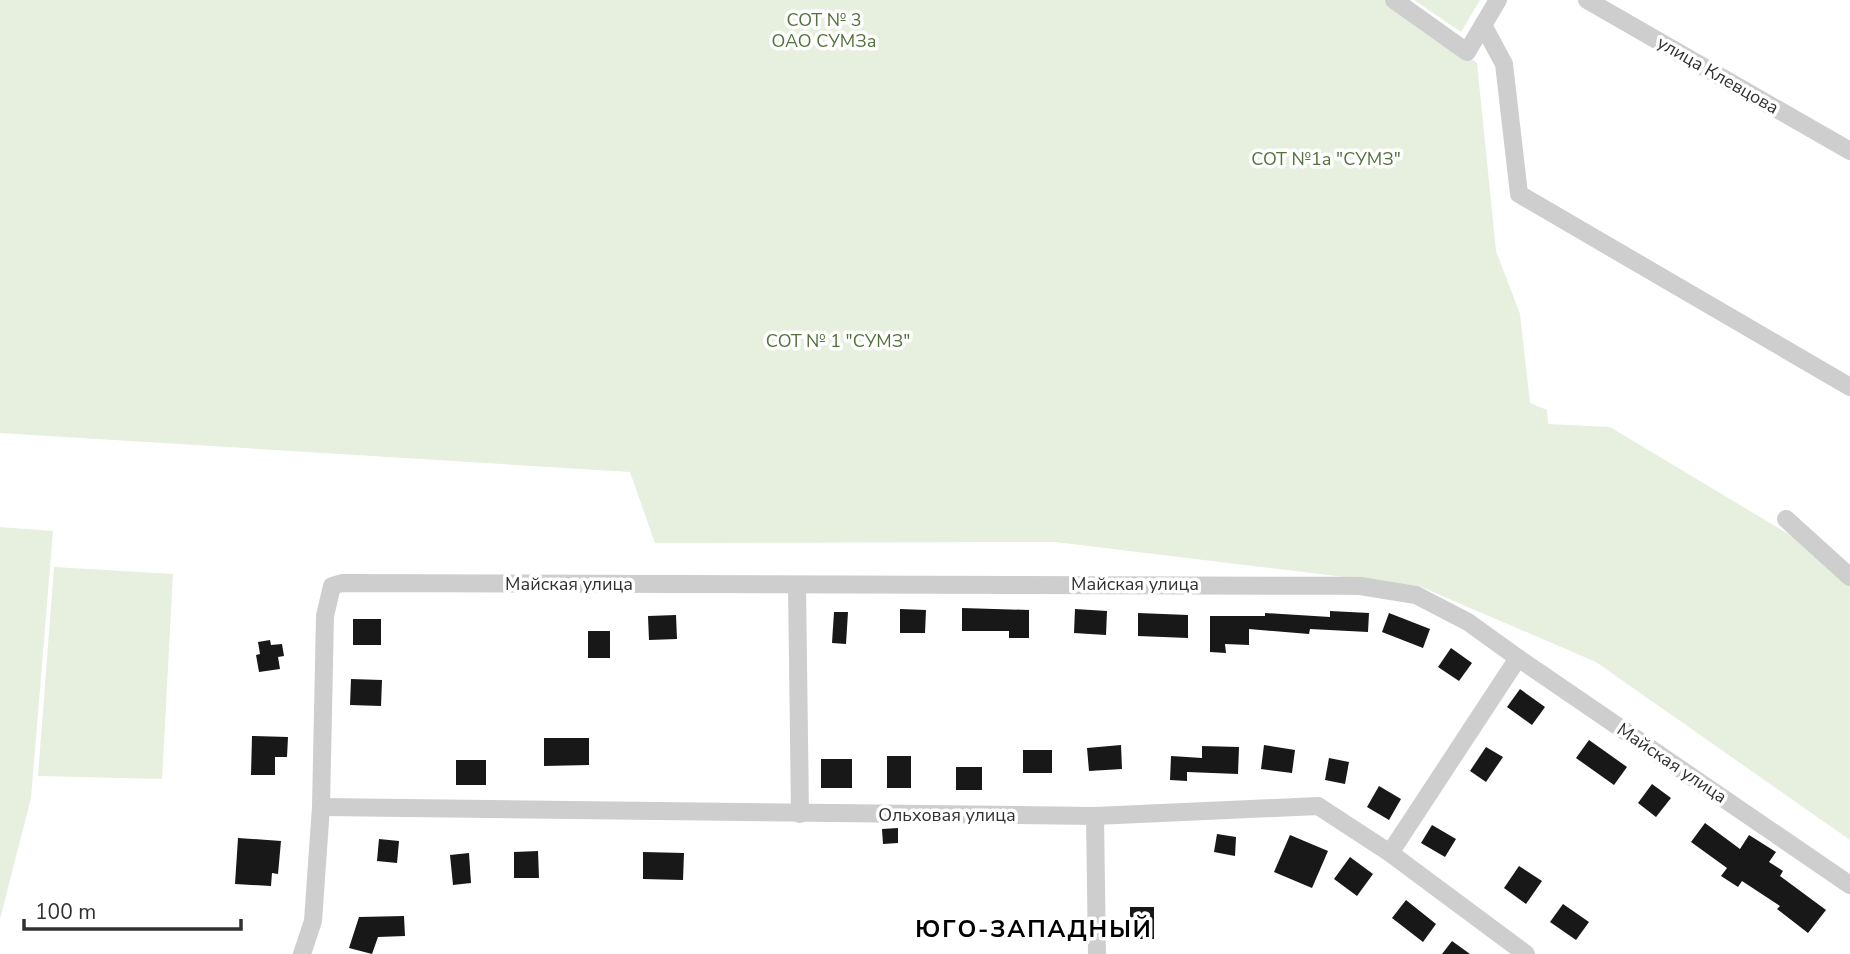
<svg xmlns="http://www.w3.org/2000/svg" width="1850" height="954" viewBox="0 0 1850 954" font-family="'Nunito Sans',sans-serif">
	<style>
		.green { fill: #e7efdf }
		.building { fill: #181818 }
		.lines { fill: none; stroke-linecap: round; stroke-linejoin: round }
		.street { stroke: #cecece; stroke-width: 18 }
		.labels { text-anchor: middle; stroke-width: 7; stroke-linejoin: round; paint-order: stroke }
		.park-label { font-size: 18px; fill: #53713b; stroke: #fff }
		.street-label { font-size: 18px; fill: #313131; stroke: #fff }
		.district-label { font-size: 24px; font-weight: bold; letter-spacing: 2px; fill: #000; stroke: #fff }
	</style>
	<rect width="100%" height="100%" fill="#fff"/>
	<!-- green -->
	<g class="green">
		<path d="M0 0H1385L1477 63 1496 251 1520 314 1530 403 1547 410 1548 424 1610 427 1795 538 1850 586V840L1596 662 1419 586 1055 542 655 543 630 472 0 433Z"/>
		<path d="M1414 0H1480L1461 32Z"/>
		<path d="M0 527 53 531 31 798 0 919Z"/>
		<path d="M54 567 173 574 162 779 38 776Z"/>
	</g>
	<!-- building -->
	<g class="building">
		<path d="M962 608 1029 610V638H1009V631H962Z"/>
		<path d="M900 609 926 610 925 633H900Z"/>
		<path d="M1075 609 1107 611 1106 635 1074 633Z"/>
		<path d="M1330 611 1369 613 1368 632 1310 629 1309 634 1249 629V645L1225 644 1226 653 1210 652V616H1265V613L1330 617Z"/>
		<path d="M834 612H848L846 644 832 643Z"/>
		<path d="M1138 613 1188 615V638L1138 636Z"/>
		<path d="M1389 613 1430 629 1423 648 1382 632Z"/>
		<path d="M676 615 677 639 649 640 648 616Z"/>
		<rect x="353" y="619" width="28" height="26"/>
		<rect x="588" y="631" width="22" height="27"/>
		<path d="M270 640 271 645 282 644 284 656 278 657 280 669 259 672 256 655 260 654 258 642Z"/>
		<path d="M1451 648 1472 663 1459 681 1438 667Z"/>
		<path d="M351 679 382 680 381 706 350 705Z"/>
		<path d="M1520 689 1545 707 1532 725 1507 707Z"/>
		<path d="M252 736 288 737 287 757H275V775H251Z"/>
		<path d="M544 738H589V765L544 766Z"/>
		<path d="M1589 740 1627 767 1614 785 1576 758Z"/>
		<path d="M1121 745 1122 769 1089 771 1087 748Z"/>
		<path d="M1264 745 1295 750 1292 773 1261 769Z"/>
		<path d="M1202 746 1239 747 1238 774 1187 772V781L1170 780 1171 756 1202 758Z"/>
		<path d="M1486 747 1503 757 1486 782 1470 771Z"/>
		<rect x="1023" y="750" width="29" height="23"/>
		<rect x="887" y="756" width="24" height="32"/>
		<path d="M1329 758 1349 762 1345 784 1325 780Z"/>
		<rect x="821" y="759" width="31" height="29"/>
		<rect x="456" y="760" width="30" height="25"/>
		<rect x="956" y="767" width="26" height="23"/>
		<path d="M1652 784 1671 798 1656 817 1638 803Z"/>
		<path d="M1379 786 1401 799 1389 820 1367 807Z"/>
		<path d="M1705 823 1740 849 1749 835 1776 852 1769 862 1783 871 1780 876 1826 910 1808 933 1777 909 1780 906 1742 881 1738 887 1721 876 1727 868 1691 842Z"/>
		<path d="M1432 825 1456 839 1445 857 1421 843Z"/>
		<path d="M898 828V843L883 844 882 829Z"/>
		<path d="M1217 834 1236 837 1235 856 1214 852Z"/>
		<path d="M1290 835 1328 851 1312 888 1274 872Z"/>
		<path d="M238 838 281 841 278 874 272 873 271 886 235 884Z"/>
		<path d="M379 839 399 841 397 863 377 861Z"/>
		<path d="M538 851 539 878H514V852Z"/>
		<path d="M643 852 684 853 683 880 643 879Z"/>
		<path d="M469 853 471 883 453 885 450 855Z"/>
		<path d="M1350 857 1373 874 1357 896 1334 879Z"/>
		<path d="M1519 866 1542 881 1526 904 1504 888Z"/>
		<path d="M1406 900 1436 924 1423 942 1392 918Z"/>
		<path d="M1563 904 1589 922 1576 940 1550 922Z"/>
		<rect x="1130" y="907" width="24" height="32"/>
		<path d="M404 916 405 936 378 937 372 954 349 948 359 917Z"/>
		<path d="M1452 941 1470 954H1442Z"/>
	</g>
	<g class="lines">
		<!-- street -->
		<g class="street">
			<path d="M1394 0 1467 52 1498 0"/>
			<path d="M1587 0 1850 151"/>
			<path d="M1483 25 1504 64 1519 194 1850 387"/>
			<path d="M1786 519 1850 577"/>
			<path d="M797 585 800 814"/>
			<path d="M321 807 1095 816 1318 806 1390 853 1526 954"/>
			<path d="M1095 816 1097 954"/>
			<path d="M1390 853 1518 658"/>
			<path d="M302 954 313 921 321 807 325 616 332 586 342 583C682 582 1021 583 1360 586L1416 595 1468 622 1518 658 1850 885"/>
		</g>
	</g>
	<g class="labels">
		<!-- park labels -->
		<g class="park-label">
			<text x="824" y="26">СОТ № 3<tspan x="824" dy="21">ОАО СУМЗа</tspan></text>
			<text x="1326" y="165">СОТ №1а "СУМЗ"</text>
			<text x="838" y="347">СОТ № 1 "СУМЗ"</text>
		</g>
		<!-- street labels -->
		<g class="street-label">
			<text transform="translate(1718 75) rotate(30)" y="6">улица Клевцова</text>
			<text x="569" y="590">Майская улица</text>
			<text x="1135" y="590">Майская улица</text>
			<text transform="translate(1672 763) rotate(34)" y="6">Майская улица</text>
			<text x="947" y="821">Ольховая улица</text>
		</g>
		<!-- district labels -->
		<g class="district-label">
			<text x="1034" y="937">ЮГО-ЗАПАДНЫЙ</text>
		</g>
	</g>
	<!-- scale -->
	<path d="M24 919v10h217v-10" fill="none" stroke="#313131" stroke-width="3.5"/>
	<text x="35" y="919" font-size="21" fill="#313131" stroke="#ffffff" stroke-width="5" paint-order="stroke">100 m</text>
</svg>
